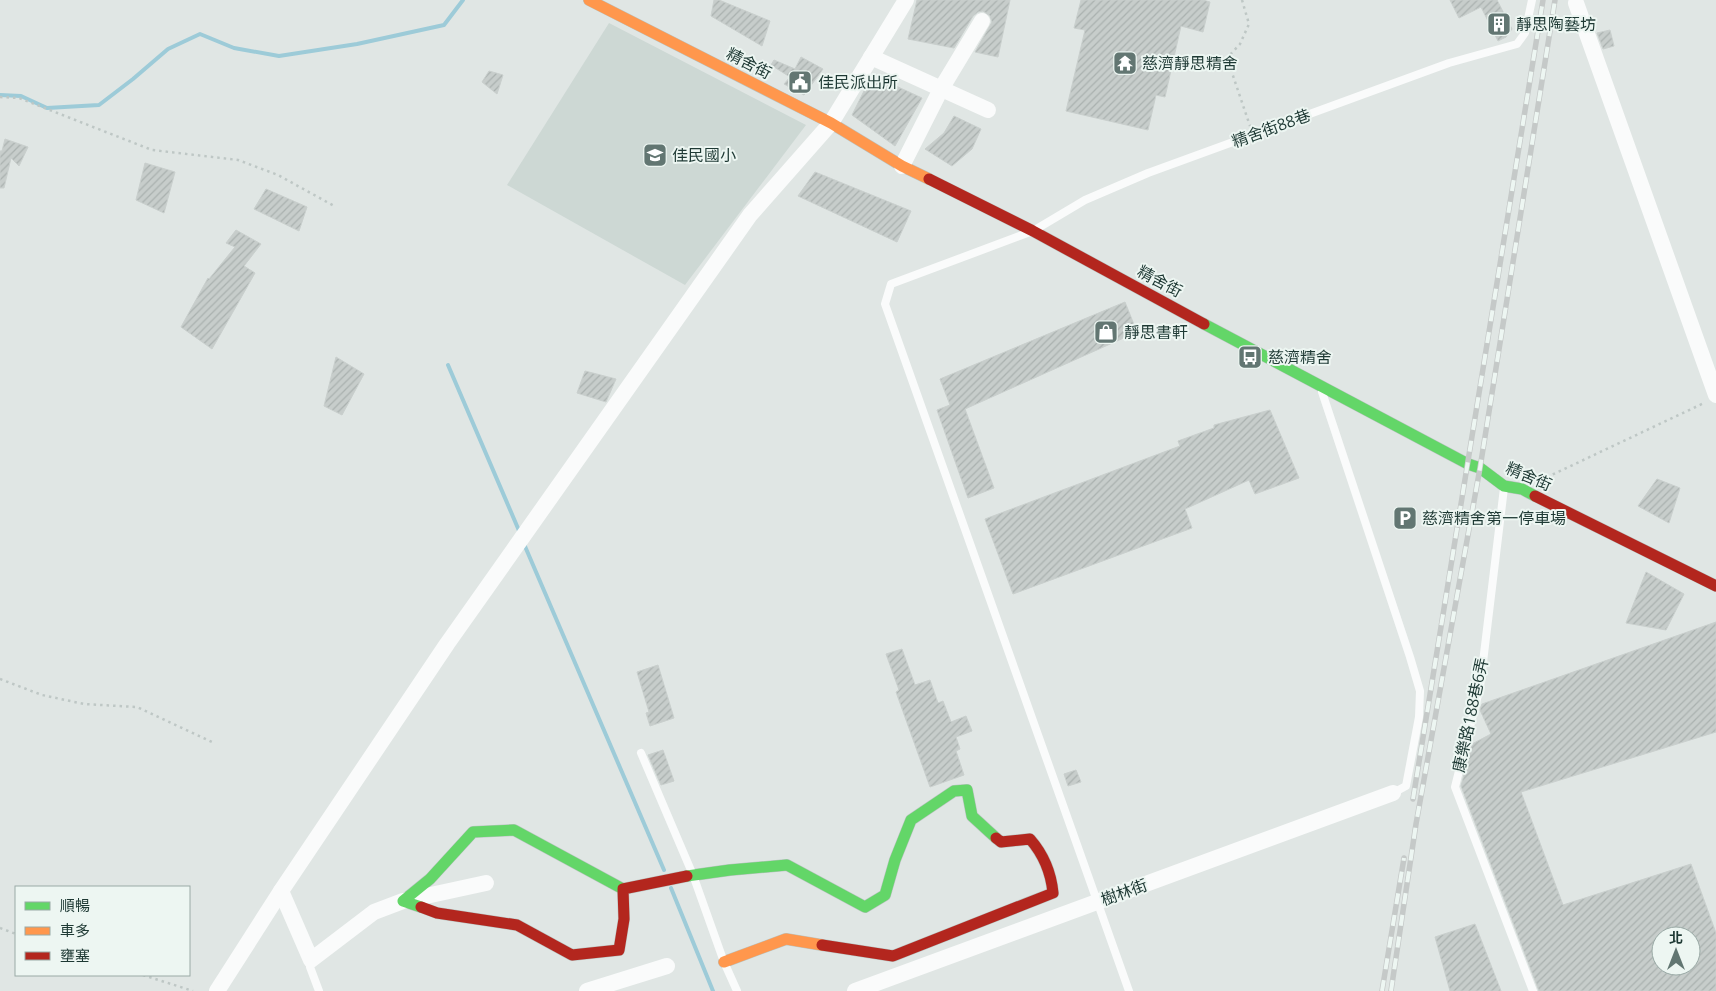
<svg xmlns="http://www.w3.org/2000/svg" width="1716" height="991" viewBox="0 0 1716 991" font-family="'Open Sans','Noto Sans TC',sans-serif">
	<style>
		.built { fill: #cdd8d4 }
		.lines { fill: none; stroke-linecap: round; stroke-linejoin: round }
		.stream { stroke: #9dcbd8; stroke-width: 4 }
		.building { fill: url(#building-hatch); stroke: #c9cfcd; fill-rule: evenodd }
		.fast-casing { stroke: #b9c3c0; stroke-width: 12 }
		.slow-casing { stroke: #b9c3c0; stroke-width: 12 }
		.jam-casing { stroke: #b9c3c0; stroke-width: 12 }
		.path { stroke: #bec7c5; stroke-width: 2.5; stroke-dasharray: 2.5 4; stroke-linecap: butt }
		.lane { stroke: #fafbfb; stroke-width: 8 }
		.street { stroke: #fafbfb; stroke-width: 16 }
		.fast { stroke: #63d668; stroke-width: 11 }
		.slow { stroke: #ff974d; stroke-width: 11 }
		.jam { stroke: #b3261e; stroke-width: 11 }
		.rail-casing { stroke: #c5c9c8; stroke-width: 5.5 }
		.rail { stroke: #edf6f2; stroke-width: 4; stroke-dasharray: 11; stroke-linecap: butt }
		.labels { text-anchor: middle; stroke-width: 4; stroke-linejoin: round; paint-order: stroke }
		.poi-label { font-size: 16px; fill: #1e3934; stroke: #edf6f2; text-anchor: start }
		.street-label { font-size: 16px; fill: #1e3934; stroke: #edf6f2 }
	</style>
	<defs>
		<pattern id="building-hatch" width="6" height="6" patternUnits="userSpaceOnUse" patternTransform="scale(1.25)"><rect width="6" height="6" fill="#c7cdcb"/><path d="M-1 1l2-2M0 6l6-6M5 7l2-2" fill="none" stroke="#aab1af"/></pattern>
	</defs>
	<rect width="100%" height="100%" fill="#e0e6e4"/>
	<!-- built -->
	<path class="built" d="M609 23 806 125 685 285 507 185Z"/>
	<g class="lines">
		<!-- stream -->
		<g class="stream">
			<path d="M0 95 21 96 47 108 99 105 133 79 168 49 200 34 234 48 279 56 357 44 444 25 463 0"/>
			<path d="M448 365 520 533"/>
			<path d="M524 544 664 870"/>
			<path d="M671 888 713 991"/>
		</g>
	</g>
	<!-- building -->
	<g class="building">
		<path d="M714 0H719L770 21 762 46 711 16Z"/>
		<path d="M917 0H1010L998 57 975 52 992 22 990 16 983 11 978 12 973 16 954 48 908 39Z"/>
		<path d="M1081 0H1203L1210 2 1203 32 1181 26 1165 97 1156 95 1148 130 1066 111 1085 30 1074 28Z"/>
		<path d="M1450 0H1497L1512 29 1506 37 1498 41 1481 7 1459 18Z"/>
		<path d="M1610 30 1614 46 1603 49 1597 33Z"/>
		<path d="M801 57 823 69 804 95 784 84 790 77 771 65 774 60 795 69Z"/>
		<path d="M489 71 503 75 497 94 482 82Z"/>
		<path d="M872 75 922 98 895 146 852 115Z"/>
		<path d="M954 116 981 129 972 149 952 166 925 149 944 133Z"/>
		<path d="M5 139 28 147 19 166 11 158 4 188H0V151H2Z"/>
		<path d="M145 163 175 172 164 213 136 200Z"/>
		<path d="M815 172 911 211 897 242 798 196Z"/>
		<path d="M266 189 307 207 299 231 254 209Z"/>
		<path d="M236 230 261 244 244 266 255 273 212 349 181 327 208 278 209 279 235 247 226 243Z"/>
		<path d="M1125 302 1137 332 965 409 994 488 968 498 937 410 950 405 940 379Z"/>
		<path d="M336 357 364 374 342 415 324 406Z"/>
		<path d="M585 371 616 379 606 402 577 393Z"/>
		<path d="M1270 410 1299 478 1255 494 1249 480 1185 509 1192 528 1013 594 985 519 1180 446 1178 441 1214 428V425Z"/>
		<path d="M1657 479 1680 488 1669 523 1638 506Z"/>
		<path d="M1646 572 1684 594 1666 630 1626 623Z"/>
		<path d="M1716 622V732L1521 792 1563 905 1691 864 1716 933V991H1539L1461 786 1472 744 1491 734 1480 710 1482 704ZM1661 936H1691V966H1661Z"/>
		<path d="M902 649 915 685 930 680 938 703 943 701 951 722 966 716 972 731 956 737 960 749 956 751 964 775 930 787 896 692 899 690 886 654Z"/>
		<path d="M658 665 674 718 650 726 646 713 649 712 637 672Z"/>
		<path d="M663 750 674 781 661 785 648 755Z"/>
		<path d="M1076 770 1081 782 1068 786 1064 774Z"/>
		<path d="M1475 924 1501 991H1450L1435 937Z"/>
	</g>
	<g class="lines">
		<!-- fast casing -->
		<g class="fast-casing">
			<g id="fast">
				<path d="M1204 324 1468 464 1480 468 1504 486 1522 489 1535 496"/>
				<path d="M687 876 730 870 787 865 865 907 885 895 895 860 911 820 954 791 967 790 972 816 996 838"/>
				<path d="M421 907 403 901 430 879 473 832 514 830 623 889"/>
			</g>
		</g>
		<!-- slow casing -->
		<g class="slow-casing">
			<g id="slow">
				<path d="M589 0 831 123 902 166 929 179"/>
				<path d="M724 962 786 939 822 945"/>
			</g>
		</g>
		<!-- jam casing -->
		<g class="jam-casing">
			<g id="jam">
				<path d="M929 179 1033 231 1204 324"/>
				<path d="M1535 496 1716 586"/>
				<path d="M421 907 437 913 517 925 572 955 619 950 624 919 623 889 687 876"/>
				<path d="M822 945 893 956 1053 893C1051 872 1044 855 1030 839L1001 842 996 838"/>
			</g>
		</g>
		<!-- path -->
		<g class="path">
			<path d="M1242 0 1249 24 1240 44 1227 58 1250 126"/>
			<path d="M0 97 19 98 152 150 238 160 278 175 336 207"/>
			<path d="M1541 480 1704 403"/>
			<path d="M0 679 42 695 84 704 137 707 212 742"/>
			<path d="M0 928 16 934"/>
			<path d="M143 975 193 991"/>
		</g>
		<!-- lane -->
		<g class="lane">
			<path d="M1322 392 1410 657 1420 691 1419 717 1406 786 1393 793"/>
			<path d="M1504 488 1480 687 1455 787 1533 991"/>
			<path d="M641 753 693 875 724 962 737 991"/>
			<path d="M311 960 310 967 319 991"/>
			<path d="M1129 991 885 304 891 284 1033 231 1085 200 1148 173 1449 63 1517 44 1525 33 1532 0"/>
		</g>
		<!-- street -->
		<g class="street">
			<path d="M1576 3 1716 395"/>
			<path d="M871 57 988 110"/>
			<path d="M902 166 941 89 982 21"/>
			<path d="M281 891 311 960 374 912 403 901 486 883"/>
			<path d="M217 991 281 891 447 644 750 215 831 123 906 0"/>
			<path d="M587 991 667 966"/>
			<path d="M855 991 1393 793"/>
		</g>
		<!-- fast -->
		<use href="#fast" class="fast"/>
		<!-- slow -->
		<use href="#slow" class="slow"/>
		<!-- jam -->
		<use href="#jam" class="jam"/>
		<!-- rail casing -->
		<g class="rail-casing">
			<g id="rail">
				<path d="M1413 799 1543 0"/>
				<path d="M1382 991 1404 858"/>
				<path d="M1391 991 1416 824 1480 468 1555 0"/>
			</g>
		</g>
		<!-- rail -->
		<use href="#rail" class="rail"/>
	</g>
	<!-- icons -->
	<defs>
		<g id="building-square" transform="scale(1.25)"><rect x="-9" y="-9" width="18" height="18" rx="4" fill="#627672" stroke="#edf6f2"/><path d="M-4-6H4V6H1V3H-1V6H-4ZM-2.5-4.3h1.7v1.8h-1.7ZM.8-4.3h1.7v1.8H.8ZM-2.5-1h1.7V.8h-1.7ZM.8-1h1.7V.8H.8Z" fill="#fff"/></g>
		<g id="temple-square" transform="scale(1.25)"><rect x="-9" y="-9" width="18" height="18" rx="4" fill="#627672" stroke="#edf6f2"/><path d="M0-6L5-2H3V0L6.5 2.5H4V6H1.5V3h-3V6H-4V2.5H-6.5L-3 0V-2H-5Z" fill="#fff"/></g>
		<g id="civic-square" transform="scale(1.25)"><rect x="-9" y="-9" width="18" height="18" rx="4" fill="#627672" stroke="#edf6f2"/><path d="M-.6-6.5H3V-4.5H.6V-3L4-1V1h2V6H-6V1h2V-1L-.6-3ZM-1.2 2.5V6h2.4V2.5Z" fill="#fff"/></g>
		<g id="school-square" transform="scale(1.25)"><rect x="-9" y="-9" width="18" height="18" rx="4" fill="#627672" stroke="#edf6f2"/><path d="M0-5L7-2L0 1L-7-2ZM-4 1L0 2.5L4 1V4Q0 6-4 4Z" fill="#fff"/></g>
		<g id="shop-square" transform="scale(1.25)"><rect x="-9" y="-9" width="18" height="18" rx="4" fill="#627672" stroke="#edf6f2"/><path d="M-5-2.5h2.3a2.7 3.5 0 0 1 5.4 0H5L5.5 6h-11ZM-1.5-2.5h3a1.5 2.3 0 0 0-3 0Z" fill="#fff"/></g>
		<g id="bus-square" transform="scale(1.25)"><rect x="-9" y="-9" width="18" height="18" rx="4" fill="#627672" stroke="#edf6f2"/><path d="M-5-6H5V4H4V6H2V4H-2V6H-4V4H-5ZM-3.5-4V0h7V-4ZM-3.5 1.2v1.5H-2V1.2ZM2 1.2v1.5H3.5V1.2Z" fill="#fff"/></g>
		<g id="parking-square" transform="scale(1.25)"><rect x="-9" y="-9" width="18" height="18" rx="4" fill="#627672" stroke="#edf6f2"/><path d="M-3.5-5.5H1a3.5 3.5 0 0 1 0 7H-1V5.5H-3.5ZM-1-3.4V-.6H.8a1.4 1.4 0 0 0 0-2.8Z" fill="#fff"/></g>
	</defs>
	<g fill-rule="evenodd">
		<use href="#building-square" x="1499" y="24"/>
		<use href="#temple-square" x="1125" y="63"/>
		<use href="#civic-square" x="800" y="82"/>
		<use href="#school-square" x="655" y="155"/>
		<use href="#shop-square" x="1106" y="332"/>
		<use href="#bus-square" x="1250" y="357"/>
		<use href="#parking-square" x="1405" y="518"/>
	</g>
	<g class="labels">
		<!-- poi labels -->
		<g class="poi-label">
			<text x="1516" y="30">靜思陶藝坊</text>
			<text x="1142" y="69">慈濟靜思精舍</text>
			<text x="818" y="88">佳民派出所</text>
			<text x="672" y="161">佳民國小</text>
			<text x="1124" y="338">靜思書軒</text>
			<text x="1268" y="363">慈濟精舍</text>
			<text x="1422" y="524">慈濟精舍第一停車場</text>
		</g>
		<!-- street labels -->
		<g class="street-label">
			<text transform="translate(749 63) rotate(27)" y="6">精舍街</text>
			<text transform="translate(1271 128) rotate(-20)" y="6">精舍街88巷</text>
			<text transform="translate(1160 281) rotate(28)" y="6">精舍街</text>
			<text transform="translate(1529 476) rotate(23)" y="6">精舍街</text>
			<text transform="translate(1470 715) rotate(-78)" y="6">康樂路188巷6弄</text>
			<text transform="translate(1124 892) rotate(-20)" y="6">樹林街</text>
		</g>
	</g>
	<!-- legend -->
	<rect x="15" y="886" width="175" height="90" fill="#edf6f2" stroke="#9aaaa6"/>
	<rect x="25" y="902" width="25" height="8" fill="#63d668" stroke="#9aaaa6"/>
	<text x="60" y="911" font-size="15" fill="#1e3934">順暢</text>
	<rect x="25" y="927" width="25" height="8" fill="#ff974d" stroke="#9aaaa6"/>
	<text x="60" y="936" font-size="15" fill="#1e3934">車多</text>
	<rect x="25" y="952" width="25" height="8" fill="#b3261e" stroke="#9aaaa6"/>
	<text x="60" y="961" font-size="15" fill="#1e3934">壅塞</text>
	<!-- north arrow -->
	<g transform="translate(1676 951)"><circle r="24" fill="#edf6f2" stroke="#9aaaa6"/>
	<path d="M0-4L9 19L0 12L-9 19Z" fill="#627672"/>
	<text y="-8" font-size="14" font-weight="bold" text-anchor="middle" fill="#1e3934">北</text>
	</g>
</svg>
